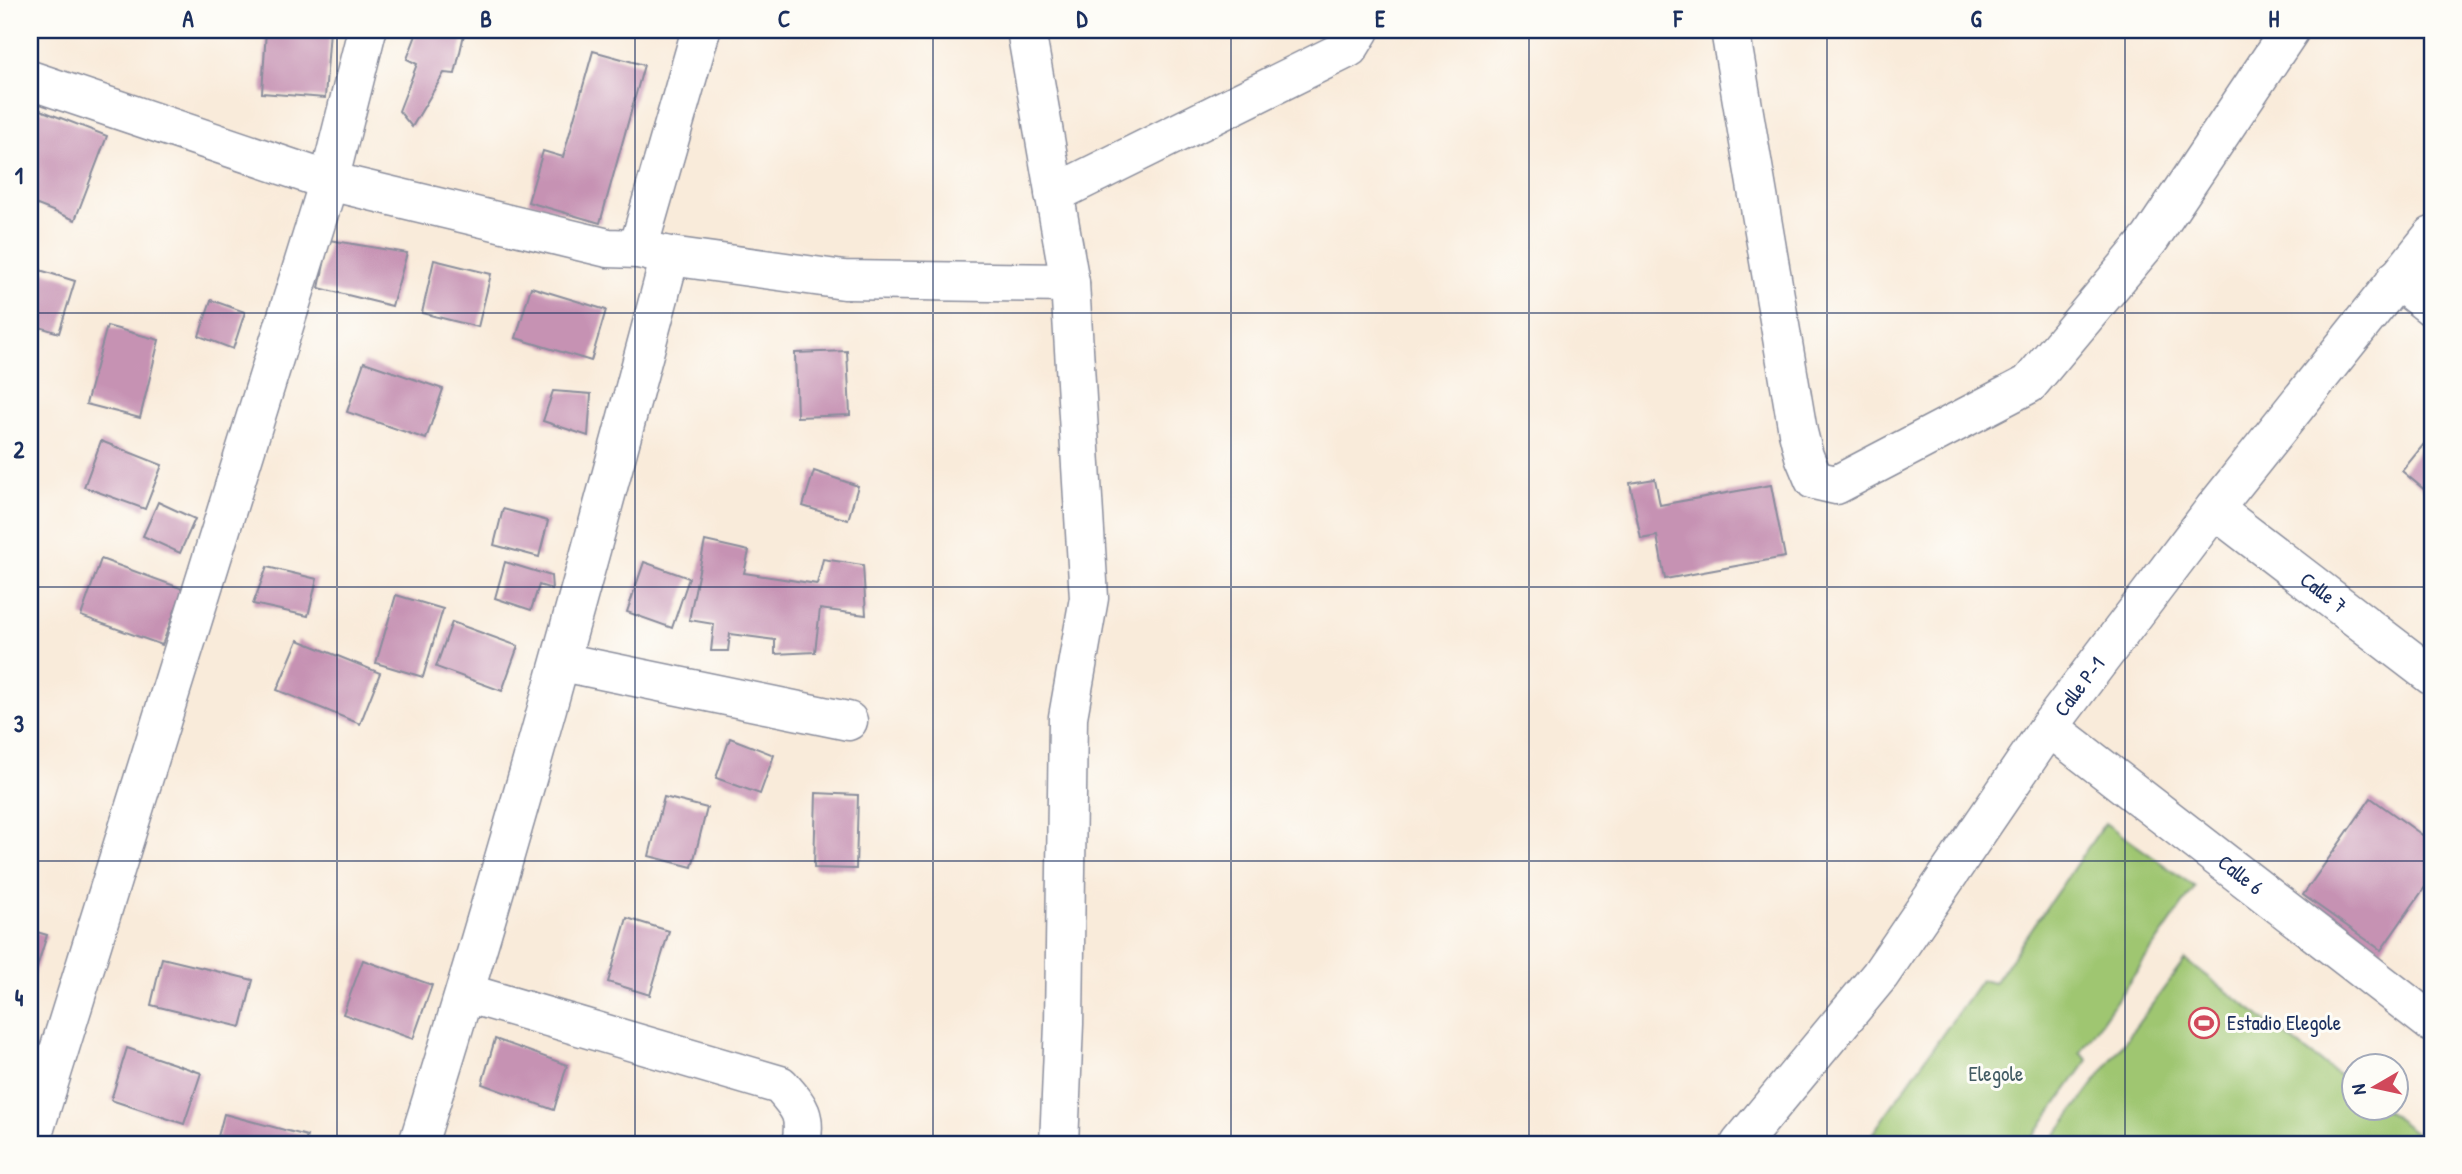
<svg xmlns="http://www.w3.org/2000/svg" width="2462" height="1174" viewBox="0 0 2462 1174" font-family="'Patrick Hand',sans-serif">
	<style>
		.green { fill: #9fc671; stroke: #5d7a68; stroke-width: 2 }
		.building { fill: #c692b3 }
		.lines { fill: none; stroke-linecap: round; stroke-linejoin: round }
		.minor-casing { stroke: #8a8d9c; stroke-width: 41 }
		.minor { stroke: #fff; stroke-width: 38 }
		.grid { fill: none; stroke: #1b2f5e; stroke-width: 2; stroke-opacity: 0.55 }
		.labels { text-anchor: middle; stroke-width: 6; stroke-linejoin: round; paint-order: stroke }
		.street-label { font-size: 21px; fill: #1b2f5e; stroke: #fdfcf7 }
		.poi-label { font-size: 21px; fill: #1b2f5e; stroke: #fdfcf7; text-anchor: start }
		.park-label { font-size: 21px; fill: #435c64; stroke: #fdfcf7 }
		.neatline { fill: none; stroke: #1b2f5e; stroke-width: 2.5 }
		.grid-label { font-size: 23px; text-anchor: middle; font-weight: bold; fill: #1b2f5e }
	</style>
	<rect width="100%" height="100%" fill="#fdfcf7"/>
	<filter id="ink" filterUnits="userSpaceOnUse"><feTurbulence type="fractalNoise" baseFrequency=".0143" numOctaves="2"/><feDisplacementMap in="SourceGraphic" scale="14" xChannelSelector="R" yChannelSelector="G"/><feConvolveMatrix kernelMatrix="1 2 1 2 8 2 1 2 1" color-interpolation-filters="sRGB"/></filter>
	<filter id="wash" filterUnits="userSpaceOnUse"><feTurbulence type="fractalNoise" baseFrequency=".00686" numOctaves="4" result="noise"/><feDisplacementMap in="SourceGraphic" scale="28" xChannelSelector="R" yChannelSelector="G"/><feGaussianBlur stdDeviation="1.57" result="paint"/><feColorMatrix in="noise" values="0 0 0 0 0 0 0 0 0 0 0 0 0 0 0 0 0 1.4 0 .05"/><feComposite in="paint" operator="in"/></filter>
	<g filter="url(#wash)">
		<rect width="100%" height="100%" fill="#f9ebda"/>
		<!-- green -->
		<g class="green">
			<path d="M2105 823 2195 887 2080 1053 2088 1060 2028 1144H1865L1981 980 1994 983Z"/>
			<path d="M2185 960 2353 1086 2354 1108H2382L2431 1144H2049Z"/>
		</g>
		<g id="blocks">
			<!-- building -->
			<g class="building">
				<path d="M266 30H330L325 98 262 93Z"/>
				<path d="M418 30H465L455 74 444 73 412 127 399 111 417 64 407 59Z"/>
				<path d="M593 51 644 65 600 223 528 202 543 151 563 157Z"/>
				<path d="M30 106 107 136 75 220 30 202Z"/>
				<path d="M329 240 407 253 392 306 319 288Z"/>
				<path d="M434 260 491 274 478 327 422 313Z"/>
				<path d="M30 267 75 281 59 333 30 324Z"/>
				<path d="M531 287 606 310 591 361 516 338Z"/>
				<path d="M211 300 245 312 233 349 199 336Z"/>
				<path d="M107 326 159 340 140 418 86 404Z"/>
				<path d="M847 351 850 415 797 417 795 353Z"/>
				<path d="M364 362 443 389 426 439 347 412Z"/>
				<path d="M553 391 591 394 588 436 543 421Z"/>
				<path d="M2432 434V496L2402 471Z"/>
				<path d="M101 441 162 465 145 509 84 487Z"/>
				<path d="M814 471 858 486 848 520 803 506Z"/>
				<path d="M1655 479 1660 505 1771 485 1785 557 1665 579 1657 536 1641 539 1630 483Z"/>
				<path d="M158 502 195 519 180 553 143 536Z"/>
				<path d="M503 509 548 521 539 557 494 545Z"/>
				<path d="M705 541 749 551 744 573 817 584 823 559 863 565 866 615 820 609 815 652 775 654V640L730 634 728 651H711L714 624 689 620Z"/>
				<path d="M101 559 183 589 162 645 81 616Z"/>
				<path d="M505 562 551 576 552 589 539 585 531 610 495 598Z"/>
				<path d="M644 562 689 578 672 628 627 612Z"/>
				<path d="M267 567 317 579 308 616 253 604Z"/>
				<path d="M396 595 443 609 423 677 376 663Z"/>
				<path d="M452 622 518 646 502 691 436 667Z"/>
				<path d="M298 640 380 673 360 724 277 690Z"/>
				<path d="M730 738 774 755 760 794 716 778Z"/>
				<path d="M816 793 858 795 856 869 814 868Z"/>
				<path d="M664 797 707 808 692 867 649 856Z"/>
				<path d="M2371 798 2432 842V877L2381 950 2303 895Z"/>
				<path d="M627 918 669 931 650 995 608 982Z"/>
				<path d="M30 930 47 935 30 989Z"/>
				<path d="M162 958 253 980 241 1027 151 1005Z"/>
				<path d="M363 960 432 985 413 1039 343 1014Z"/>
				<path d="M495 1039 567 1065 554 1110 482 1084Z"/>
				<path d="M127 1048 201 1073 184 1124 111 1100Z"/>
				<path d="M224 1114 307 1136 305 1144H216Z"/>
			</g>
		</g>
	</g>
	<g filter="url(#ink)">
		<use href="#blocks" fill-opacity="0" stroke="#8a8d9c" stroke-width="2"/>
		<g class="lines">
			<!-- minor casing -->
			<g class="minor-casing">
				<g id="minor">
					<path d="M1026 30 1070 283 1089 598 1068 717 1064 1024 1059 1144"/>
					<path d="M1730 30 1798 432 1804 456 1814 480 1836 485 2029 384 2150 239 2290 30"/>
					<path d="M30 80 329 181 608 248 638 249 670 256 844 280 1070 283"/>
					<path d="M1054 194 1349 48 1360 30"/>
					<path d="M638 249 701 30"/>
					<path d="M2396 279 2432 307"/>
					<path id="s1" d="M2214 509 2432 676"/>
					<path d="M562 662 848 721"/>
					<path id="s2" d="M2049 727 2432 1023"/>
					<path d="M466 993 780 1085C799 1107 807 1114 801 1144"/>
					<path d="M30 1144 329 181 367 30"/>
					<path d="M418 1144C510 850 591 554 670 256"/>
					<path id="s3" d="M1740 1144 1880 975 2049 727 2214 509 2432 236"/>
				</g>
			</g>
			<!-- minor -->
			<use href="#minor" class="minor"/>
		</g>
	</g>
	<!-- grid -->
	<path class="grid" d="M337 30V1144M635 30V1144M933 30V1144M1231 30V1144M1529 30V1144M1827 30V1144M2125 30V1144M30 313H2432M30 587H2432M30 861H2432"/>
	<!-- icons -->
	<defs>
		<g id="stadium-ring" transform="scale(1.575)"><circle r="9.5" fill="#fdfcf7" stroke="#d1495b" stroke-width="1.5"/><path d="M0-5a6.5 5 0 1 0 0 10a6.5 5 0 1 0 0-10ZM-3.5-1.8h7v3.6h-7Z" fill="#d1495b"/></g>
	</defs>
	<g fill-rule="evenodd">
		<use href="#stadium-ring" x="2204" y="1023"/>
	</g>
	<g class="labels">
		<!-- street labels -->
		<g class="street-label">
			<text dy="7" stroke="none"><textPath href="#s1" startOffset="138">Calle 7</textPath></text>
			<text dy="7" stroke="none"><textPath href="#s3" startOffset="570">Calle P-1</textPath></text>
			<text dy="7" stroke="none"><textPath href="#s2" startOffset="242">Calle 6</textPath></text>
		</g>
		<!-- poi labels -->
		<g class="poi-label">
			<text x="2227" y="1030">Estadio Elegole</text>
		</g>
		<!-- park labels -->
		<g class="park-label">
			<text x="1996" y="1081">Elegole</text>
		</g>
	</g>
	<!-- margin -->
	<rect width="2462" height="1174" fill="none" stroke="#fdfcf7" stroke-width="77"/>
	<!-- north arrow -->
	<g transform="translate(2375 1087) rotate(261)"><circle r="33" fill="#fdfcf7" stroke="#a3aaba" stroke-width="2"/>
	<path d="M0-5L12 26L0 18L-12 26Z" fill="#d1495b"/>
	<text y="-10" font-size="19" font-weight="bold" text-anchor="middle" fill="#1b2f5e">N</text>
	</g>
	<rect x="38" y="38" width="2386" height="1098" class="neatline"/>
	<g class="grid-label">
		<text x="188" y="27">A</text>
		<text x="486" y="27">B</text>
		<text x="784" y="27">C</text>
		<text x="1082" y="27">D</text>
		<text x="1380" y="27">E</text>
		<text x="1678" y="27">F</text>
		<text x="1976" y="27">G</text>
		<text x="2274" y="27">H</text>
		<text x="19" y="184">1</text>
		<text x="19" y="458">2</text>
		<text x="19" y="732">3</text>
		<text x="19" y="1006">4</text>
	</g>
</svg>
